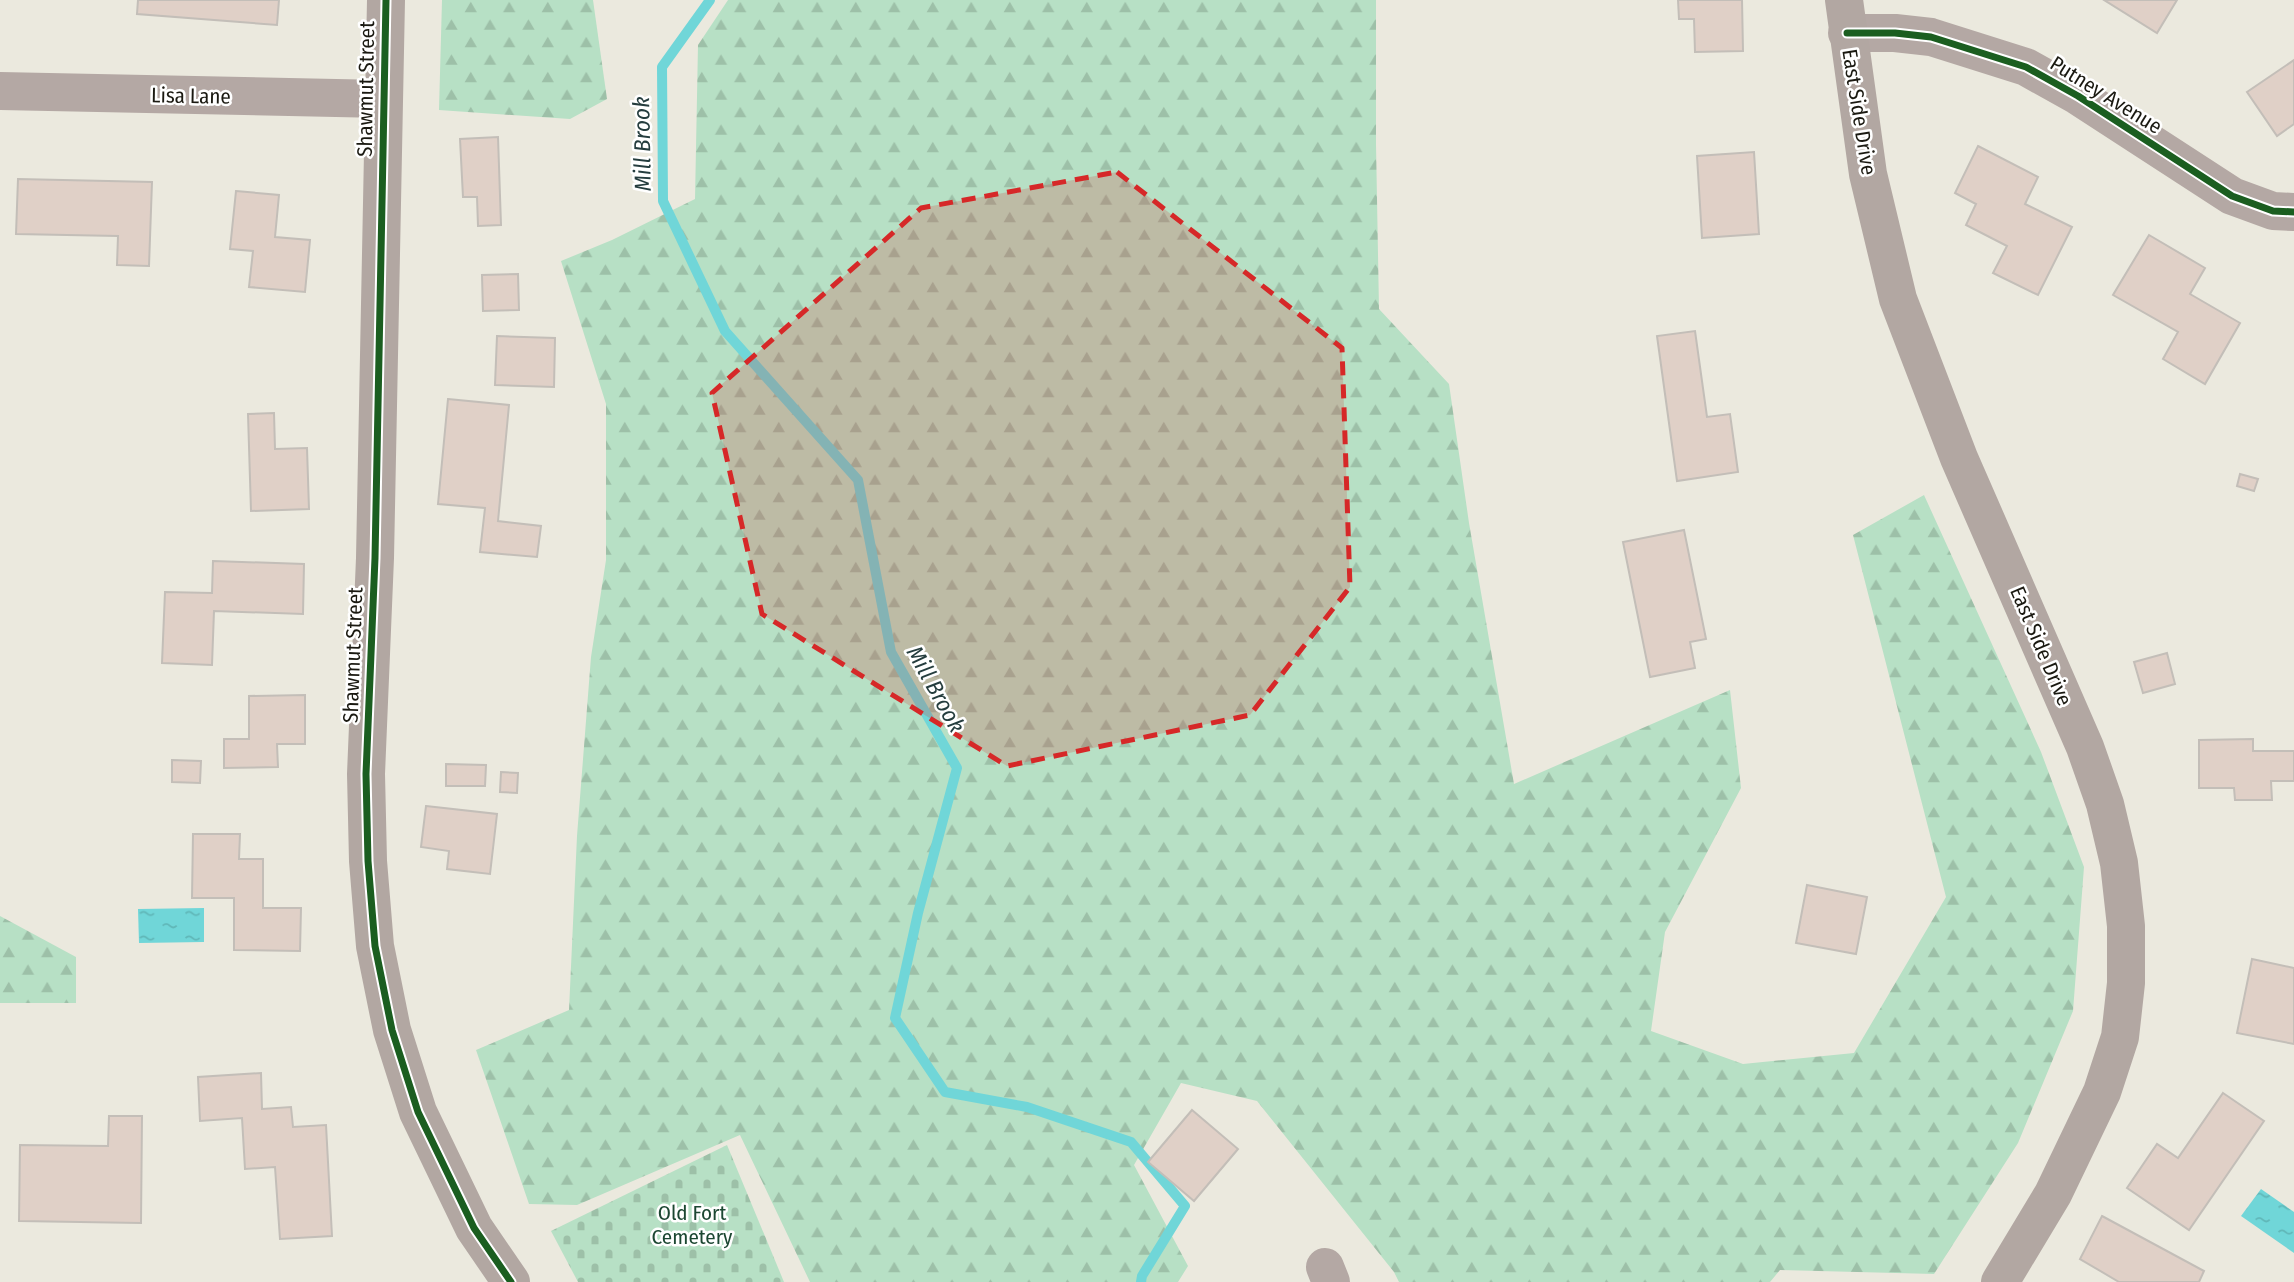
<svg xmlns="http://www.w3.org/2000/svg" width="2294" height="1282" viewBox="0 0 2294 1282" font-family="'Fira Sans Condensed',sans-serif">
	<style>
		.forest { fill: url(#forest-firs) }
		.cemetery { fill: url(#cemetery-stones) }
		.water { fill: url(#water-ripples) }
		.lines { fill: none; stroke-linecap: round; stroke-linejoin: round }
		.stream { stroke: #70d6d8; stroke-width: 10 }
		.building { fill: #e0d0c7; stroke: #c3beb8; stroke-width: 2 }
		.street { stroke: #b4a8a4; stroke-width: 38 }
		.secondary { stroke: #b2a7a2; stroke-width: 38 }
		.cycleway-casing { stroke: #fff; stroke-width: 11 }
		.cycleway { stroke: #1b5e20; stroke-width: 7 }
		.marked { fill: #d62828; fill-opacity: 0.2; stroke: #d62828; stroke-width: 5; stroke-dasharray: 14 9; stroke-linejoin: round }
		.labels { text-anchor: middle; stroke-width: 5; stroke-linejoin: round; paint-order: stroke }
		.street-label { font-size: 21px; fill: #1a1911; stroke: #fff }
		.park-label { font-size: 21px; fill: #1c4732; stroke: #fff }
		.water-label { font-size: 23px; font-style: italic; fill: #253d3e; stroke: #fff }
	</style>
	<defs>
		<pattern id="forest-firs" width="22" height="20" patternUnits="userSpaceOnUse" patternTransform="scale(1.75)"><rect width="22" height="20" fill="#b7e0c5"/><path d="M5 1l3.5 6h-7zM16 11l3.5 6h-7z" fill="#9dc0a8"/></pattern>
		<pattern id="cemetery-stones" width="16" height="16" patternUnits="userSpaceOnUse" patternTransform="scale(1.75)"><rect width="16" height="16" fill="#b7e0c5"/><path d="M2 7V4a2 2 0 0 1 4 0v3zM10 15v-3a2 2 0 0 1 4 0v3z" fill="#9dc0a8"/></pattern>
		<pattern id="water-ripples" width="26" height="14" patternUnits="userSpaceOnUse" patternTransform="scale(1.75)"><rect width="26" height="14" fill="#70d6d8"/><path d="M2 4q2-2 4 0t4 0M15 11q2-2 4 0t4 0" fill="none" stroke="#60b7b8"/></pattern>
	</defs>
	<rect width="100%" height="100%" fill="#ebe9de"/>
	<!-- forest -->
	<g class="forest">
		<path d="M442 0H593L607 99 570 119 439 110Z"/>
		<path d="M728 0H1376V144L1379 309 1449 384 1469 523 1514 784 1730 690 1741 788 1665 932 1651 1031 1743 1064 1854 1053 1946 897 1853 535 1924 495 2041 752 2084 867 2073 1011 2018 1143 1934 1274 1780 1270 1770 1282H1399L1394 1272 1257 1101 1181 1083 1134 1165 1188 1266 1178 1282H810L740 1135 577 1205 529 1204 476 1050 569 1010 577 836 591 657 606 560V404L561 261 612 240 695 199 698 45Z"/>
		<path d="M0 916 76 957V1003H0Z"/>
	</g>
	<!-- cemetery -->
	<path class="cemetery" d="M727 1145 784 1282H578L551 1231Z"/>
	<!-- water -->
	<g class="water">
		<path d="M204 908V942L139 943 138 909Z"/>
		<path d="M2261 1189 2294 1212V1253L2241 1216Z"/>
	</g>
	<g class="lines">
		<!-- stream -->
		<path class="stream" d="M710 0 662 67 663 201 725 331 858 480 891 652 957 768 918 913 895 1018 945 1092 1027 1107 1131 1142 1185 1206 1142 1276 1141 1282"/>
	</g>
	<!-- building -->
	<g class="building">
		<path d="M138 0H279L277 25 137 14Z"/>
		<path d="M1678 0H1742L1743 51 1695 52 1694 19H1679Z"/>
		<path d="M2104 0H2177L2157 33Z"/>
		<path d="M2294 60V124L2277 136 2247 92Z"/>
		<path d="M498 137 501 225 478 226 477 197H463L460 139Z"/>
		<path d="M1978 146 2038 177 2025 204 2072 227 2038 295 1993 273 2007 246 1966 225 1976 204 1955 193Z"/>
		<path d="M1754 152 1759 234 1702 238 1697 156Z"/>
		<path d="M18 179 152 182 149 266 117 265 118 236 16 234Z"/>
		<path d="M236 191 279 195 275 237 310 240 305 292 249 287 253 251 230 249Z"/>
		<path d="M2149 235 2205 268 2190 294 2240 323 2205 384 2163 359 2178 332 2113 295Z"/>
		<path d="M518 274 519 310 483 311 482 275Z"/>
		<path d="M1695 331 1707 417 1730 414 1738 472 1677 481 1657 336Z"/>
		<path d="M497 336 555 338 554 387 495 385Z"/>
		<path d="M448 399 509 405 498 521 541 526 537 557 480 552 485 508 438 504Z"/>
		<path d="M274 413 275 449 307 448 309 509 251 511 248 414Z"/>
		<path d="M2240 474 2258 479 2254 491 2237 486Z"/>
		<path d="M1684 530 1706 639 1690 642 1695 668 1650 677 1623 542Z"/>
		<path d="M213 561 304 564 303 614 214 611 212 665 162 663 165 592 212 593Z"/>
		<path d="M2167 653 2175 684 2143 693 2134 662Z"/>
		<path d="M305 695V744H277L278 767 224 768V739H249V696Z"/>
		<path d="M2253 739V751H2294V781H2271L2272 800H2235L2234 788H2199V740Z"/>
		<path d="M172 760 201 761 200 783 172 782Z"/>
		<path d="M446 764 486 765 485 786H446Z"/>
		<path d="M501 772 518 773 517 793 500 792Z"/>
		<path d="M426 806 497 814 490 874 447 869 449 851 421 847Z"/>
		<path d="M193 834H240L239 859H263V908H301L300 951 234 950V898H192Z"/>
		<path d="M1807 885 1867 897 1856 954 1796 943Z"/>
		<path d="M2252 959 2294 968V1044L2237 1033Z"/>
		<path d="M261 1073 262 1109 291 1107 293 1127 326 1125 332 1236 280 1239 275 1167 245 1169 242 1118 200 1121 198 1077Z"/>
		<path d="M2223 1093 2264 1121 2189 1230 2127 1188 2157 1144 2178 1158Z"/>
		<path d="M1192 1110 1238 1149 1194 1201 1148 1162Z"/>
		<path d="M109 1116H142L141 1223 19 1221 20 1145 108 1146Z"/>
		<path d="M2102 1216 2204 1271 2199 1282H2119L2080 1259Z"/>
	</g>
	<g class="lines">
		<!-- street -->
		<g class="street">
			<path d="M1847 33H1895L1931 37 2026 67 2078 96 2232 196 2273 211 2294 212"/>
			<path d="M0 91 383 99"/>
			<path d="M1325 1267 1331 1282"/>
		</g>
		<!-- secondary -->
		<g class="secondary">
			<path d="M386 0 375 558 366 774 368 861 375 946 392 1030 418 1112 474 1228 511 1282"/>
			<path d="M1844 0 1868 174 1898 299 1959 458 2085 747 2105 804 2119 863 2126 926V983L2120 1037 2102 1092 2053 1194 2000 1282"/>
		</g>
		<!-- cycleway casing -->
		<g class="cycleway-casing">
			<g id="cycleway">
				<path d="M386 0 375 558 366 774 368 861 375 946 392 1030 418 1112 474 1228 511 1282"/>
				<path d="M1847 33H1895L1931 37 2026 67 2078 96 2232 196 2273 211 2294 212"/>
			</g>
		</g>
		<!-- cycleway -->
		<use href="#cycleway" class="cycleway"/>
	</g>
	<!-- marked area -->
	<path class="marked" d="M1117 172 1342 348 1350 587 1250 715 1007 766 762 614 712 393 921 208Z"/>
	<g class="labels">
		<!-- street labels -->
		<g class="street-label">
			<text transform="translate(366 89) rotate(-89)" y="7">Shawmut Street</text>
			<text transform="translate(2106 95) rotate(32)" y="7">Putney Avenue</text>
			<text transform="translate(191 96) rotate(1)" y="7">Lisa Lane</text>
			<text transform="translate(1859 112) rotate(81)" y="7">East Side Drive</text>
			<text transform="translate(2041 646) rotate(67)" y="7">East Side Drive</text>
			<text transform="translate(353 655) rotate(-88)" y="7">Shawmut Street</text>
		</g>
		<!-- park labels -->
		<g class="park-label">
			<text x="692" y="1220">Old Fort<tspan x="692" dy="24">Cemetery</tspan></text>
		</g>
		<!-- water labels -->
		<g class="water-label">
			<text transform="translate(642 144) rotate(-91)" y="8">Mill Brook</text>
			<text transform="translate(936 689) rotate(61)" y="8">Mill Brook</text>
		</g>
	</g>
</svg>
